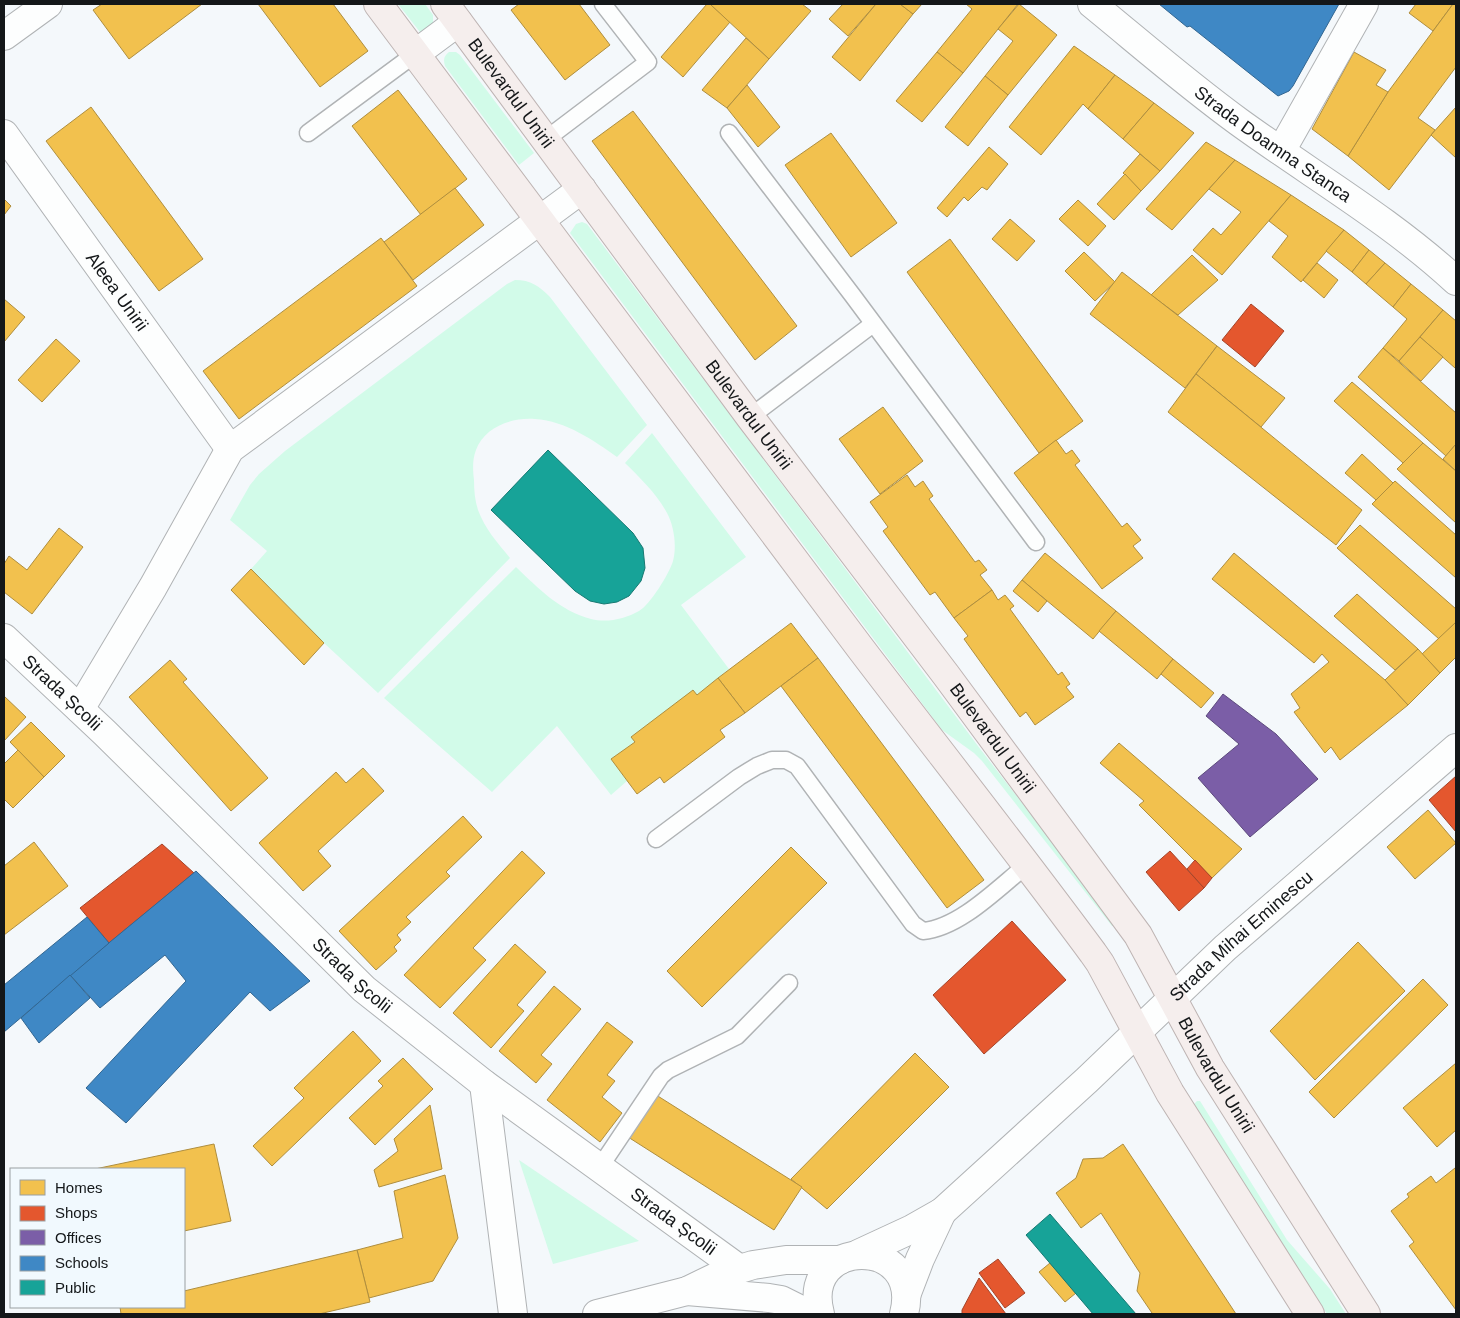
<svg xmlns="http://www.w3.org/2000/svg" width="1460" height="1318" viewBox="0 0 1460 1318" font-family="Helvetica,sans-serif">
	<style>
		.green { fill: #d2fbe9 }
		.homes { fill: #f2c14e; stroke: #af8e3e }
		.shops { fill: #e4572e; stroke: #a64428 }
		.offices { fill: #7b5ea7; stroke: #5c497c }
		.schools { fill: #3f88c5; stroke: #326691 }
		.public { fill: #17a398; stroke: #167972 }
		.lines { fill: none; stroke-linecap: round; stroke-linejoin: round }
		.lane-casing { stroke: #b0b3b5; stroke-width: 19 }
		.street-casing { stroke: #b0b3b5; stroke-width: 30 }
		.secondary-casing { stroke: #b0b3b5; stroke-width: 30 }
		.primary-casing { stroke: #beb4b3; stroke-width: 30 }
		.lane { stroke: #fdfefe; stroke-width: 16 }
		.street { stroke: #fdfefe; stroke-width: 28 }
		.secondary { stroke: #fdfefe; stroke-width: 28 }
		.primary { stroke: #f5eeed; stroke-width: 28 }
		.labels { text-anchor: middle; stroke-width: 5; stroke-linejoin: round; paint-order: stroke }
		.street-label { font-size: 18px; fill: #141719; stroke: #f1f9fe }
	</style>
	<rect width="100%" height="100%" fill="#f4f8fb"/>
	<!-- green -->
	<g class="green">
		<path d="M398 4H425L433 15V25L420 32Z"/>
		<path d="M449 52H456L460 55 534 153 519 165 445 66C443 59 444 56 449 52Z"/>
		<path d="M582 222 587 224 981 750 1115 923V926H1112L982 761 974 753 942 730 570 233 576 224Z"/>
		<path d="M515 280C531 280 539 286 550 297L647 425 617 457C593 440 566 421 535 419 512 417 484 427 476 450 472 460 473 471 474 480 474 491 475 501 478 510 485 529 497 542 510 558L378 693 324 643 251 569 267 551 230 520 250 485 259 474 285 451 507 284Z"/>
		<path d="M652 433 746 557 681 605 729 669 697 695 693 691 631 737 635 742 611 759 627 781 611 795 557 726 492 792 384 698 516 567C538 588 560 611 591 619 607 623 625 619 639 611 650 605 669 574 673 561 677 546 674 526 667 513 657 494 640 478 625 463Z"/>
		<path d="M1197 1101H1200L1287 1240 1330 1289 1346 1314H1327L1194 1104Z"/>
		<path d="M519 1160 639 1241 553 1264Z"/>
	</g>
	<!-- homes -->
	<g class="homes">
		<path d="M102 4H202L129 59 93 10Z"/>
		<path d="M258 4H333L368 51 320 87Z"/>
		<path d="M519 4H579L610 45 565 80 511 10Z"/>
		<path d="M707 4H710L730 22 683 77 661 57Z"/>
		<path d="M710 4H802L811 11 769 59Z"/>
		<path d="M843 4H876L848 36 829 19Z"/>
		<path d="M876 4H900L913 14 860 81 832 57Z"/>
		<path d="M900 4H922L913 14Z"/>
		<path d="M966 4H1018L963 73 937 52 972 9Z"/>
		<path d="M1019 4 1057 35 1008 95 985 76 1013 41 998 29Z"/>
		<path d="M1416 4H1453L1433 31 1409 13Z"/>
		<path d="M1453 4H1456V67L1418 118 1435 130 1389 190 1348 156 1388 92Z"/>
		<path d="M746 38 769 59 727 108 702 90Z"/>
		<path d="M1074 46 1115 75 1088 109 1083 104 1041 155 1009 127Z"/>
		<path d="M937 52 963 73 922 122 896 101Z"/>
		<path d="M1354 52 1386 70 1376 85 1388 92 1348 156 1312 129Z"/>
		<path d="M1115 75 1154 103 1123 139 1088 109Z"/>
		<path d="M985 76 1008 95 968 146 945 127Z"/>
		<path d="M747 85 780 127 758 147 727 108Z"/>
		<path d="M398 90 467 179 421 215 352 126Z"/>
		<path d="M1154 103 1194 133 1160 171 1123 139Z"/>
		<path d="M91 107 203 259 159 291 46 141Z"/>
		<path d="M1456 107V158L1431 135Z"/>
		<path d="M633 111 797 326 755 360 592 141Z"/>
		<path d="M831 133 897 223 851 257 785 165Z"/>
		<path d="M1206 142 1235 160 1172 230 1146 209Z"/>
		<path d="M989 147 1008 164 987 190 982 187 968 201 964 197 947 217 937 208Z"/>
		<path d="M1140 154 1160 171 1141 191 1123 173Z"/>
		<path d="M1235 160 1291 195 1222 275 1193 250 1213 228 1221 235 1241 212 1209 189Z"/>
		<path d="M1125 174 1141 191 1114 220 1097 204Z"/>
		<path d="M455 188 484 225 413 280 384 242Z"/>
		<path d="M1291 195 1344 230 1301 282 1272 257 1288 236 1269 221Z"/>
		<path d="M4 199 11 206 4 215Z"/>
		<path d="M1078 200 1106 226 1088 246 1059 219Z"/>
		<path d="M1010 219 1035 241 1017 261 992 239Z"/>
		<path d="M1344 230 1369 250 1352 272 1326 251Z"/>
		<path d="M381 238 417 286 239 419 203 371Z"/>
		<path d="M950 239 1083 421 1039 453 907 272Z"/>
		<path d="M1369 250 1385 263 1366 284 1352 272Z"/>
		<path d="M1084 252 1115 282 1095 301 1065 271Z"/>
		<path d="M1192 255 1218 280 1178 315 1151 295Z"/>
		<path d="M1317 263 1338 280 1324 298 1303 280Z"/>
		<path d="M1385 263 1411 284 1393 307 1366 284Z"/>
		<path d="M1122 272 1217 346 1185 388 1090 314Z"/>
		<path d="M1411 284 1443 310 1399 361 1383 348 1407 319 1393 307Z"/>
		<path d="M4 299 25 317 4 342Z"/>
		<path d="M1443 310 1456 321V366L1455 368 1420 337Z"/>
		<path d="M1420 337 1443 357 1421 381 1399 361Z"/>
		<path d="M56 339 80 361 42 402 18 380Z"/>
		<path d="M1217 346 1285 398 1261 427 1196 374Z"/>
		<path d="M1383 348 1456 413V444L1446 456 1358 377Z"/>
		<path d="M1196 374 1362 510 1336 545 1168 412Z"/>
		<path d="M1352 382 1423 443 1403 463 1334 401Z"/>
		<path d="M883 407 923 461 880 494 839 439Z"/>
		<path d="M1056 440 1066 454 1072 450 1080 461 1075 465 1122 527 1127 523 1141 540 1133 546 1143 558 1102 589 1014 473Z"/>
		<path d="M1423 443 1456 471V523L1397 469Z"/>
		<path d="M1456 444V471L1443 459Z"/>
		<path d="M1362 454 1393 483 1376 500 1345 473Z"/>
		<path d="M907 475 915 487 923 481 933 496 929 499 975 562 979 560 987 570 980 575 992 590 954 618 935 592 930 595 883 531 888 527 870 502Z"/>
		<path d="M1395 481 1456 535V578L1372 504Z"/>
		<path d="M1360 525 1456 609V622L1439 639 1337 548Z"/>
		<path d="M59 528 83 547 32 614 4 592V564L9 556 27 570Z"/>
		<path d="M1045 553 1116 611 1093 639 1022 580Z"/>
		<path d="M1234 553 1385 680 1408 705 1340 760 1331 747 1325 753 1294 712 1300 708 1291 694 1329 662 1322 654 1314 663 1212 579Z"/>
		<path d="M251 569 324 643 304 665 231 590Z"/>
		<path d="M1022 580 1047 601 1038 612 1013 591Z"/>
		<path d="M992 590 998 600 1005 595 1014 606 1010 609 1058 675 1062 672 1070 684 1066 687 1074 697 1035 725 1026 712 1020 717 964 639 968 636 954 618Z"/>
		<path d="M1357 594 1418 649 1395 670 1334 616Z"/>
		<path d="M1116 611 1173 659 1157 679 1099 631Z"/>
		<path d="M1456 622V657L1440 673 1422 654Z"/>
		<path d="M791 623 818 658 745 713 718 678Z"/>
		<path d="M1418 649 1440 673 1408 705 1385 680Z"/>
		<path d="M818 658 984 880 947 908 781 686Z"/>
		<path d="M1173 659 1214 693 1201 708 1161 674Z"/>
		<path d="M170 660 187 679 183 682 268 778 231 811 129 697Z"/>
		<path d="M718 678 745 713 720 730 725 737 664 783 660 777 637 794 611 759 635 742 631 737 693 690 697 695Z"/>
		<path d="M4 696 26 717 4 741Z"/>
		<path d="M31 722 65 756 44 777 10 742Z"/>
		<path d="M1119 743 1242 849 1212 878 1139 805 1144 801 1100 763Z"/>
		<path d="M18 750 44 777 13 808 4 799V764Z"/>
		<path d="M363 768 384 791 318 851 331 866 303 891 259 843 336 772 346 783Z"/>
		<path d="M1428 810 1456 843 1415 879 1387 847Z"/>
		<path d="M463 816 482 837 446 872 450 876 406 917 411 922 397 935 401 940 394 947 397 951 376 970 339 931Z"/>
		<path d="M34 842 68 886 4 935V866Z"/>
		<path d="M791 847 827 883 702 1007 667 971Z"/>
		<path d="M522 851 545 873 473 948 486 960 440 1008 404 975Z"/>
		<path d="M1358 942 1405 991 1315 1080 1270 1031Z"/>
		<path d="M515 944 546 972 517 1005 524 1011 491 1048 453 1013Z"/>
		<path d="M1423 979 1448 1005 1334 1118 1309 1092Z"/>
		<path d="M554 986 581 1009 541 1055 552 1064 536 1083 499 1051Z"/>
		<path d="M607 1022 633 1042 607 1075 615 1081 602 1097 622 1113 600 1142 547 1100Z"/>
		<path d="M353 1031 381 1061 272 1166 253 1146 304 1098 294 1088Z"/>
		<path d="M915 1053 949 1087 827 1209 791 1179Z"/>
		<path d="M403 1058 433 1089 375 1145 349 1118 383 1086 378 1081Z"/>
		<path d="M1456 1063V1130L1437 1147 1403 1108Z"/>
		<path d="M653 1093 802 1187 774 1230 628 1137Z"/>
		<path d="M430 1105 442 1169 379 1187 374 1170 398 1151 394 1139Z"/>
		<path d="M214 1144 231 1221 184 1231V1169H95Z"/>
		<path d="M1123 1144 1213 1279 1236 1314H1150L1152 1313 1137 1291 1140 1273 1101 1213 1081 1228 1056 1193 1076 1178 1083 1159 1103 1158Z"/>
		<path d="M1455 1168 1456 1169V1310L1409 1246 1414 1242 1391 1211 1409 1197 1407 1194 1431 1176 1436 1183Z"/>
		<path d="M445 1175 458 1238 433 1281 369 1298 357 1250 403 1238 394 1191Z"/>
		<path d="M357 1250 370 1302 319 1314H121L120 1307H184V1291Z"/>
		<path d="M1050 1263 1076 1293 1065 1302 1039 1272Z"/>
	</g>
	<!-- shops -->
	<g class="shops">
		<path d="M1251 304 1284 331 1255 367 1222 340Z"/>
		<path d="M1456 776V832L1429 800Z"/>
		<path d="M162 844 194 873 109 943 80 908Z"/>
		<path d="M1170 851 1204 888 1179 911 1146 872Z"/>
		<path d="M1195 860 1212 878 1204 888 1187 869Z"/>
		<path d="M1012 921 1066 980 984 1054 933 995Z"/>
		<path d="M998 1259 1025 1293 1005 1308 979 1273Z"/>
		<path d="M979 1278 1006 1314H962V1310Z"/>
	</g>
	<!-- offices -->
	<path class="offices" d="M1223 694 1276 734 1318 779 1250 837 1198 778 1239 744 1206 716Z"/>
	<!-- schools -->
	<g class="schools">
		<path d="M1159 4H1339L1293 86 1289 91 1278 96 1190 26 1187 27Z"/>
		<path d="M196 871 310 981 270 1011 250 992 126 1123 86 1088 186 981 165 955 100 1008 70 975Z"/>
		<path d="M87 917 109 943 4 1032V985Z"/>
		<path d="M70 975 90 998 39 1043 21 1018Z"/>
	</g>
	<!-- public -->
	<g class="public">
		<path d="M548 450 633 533 643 548 645 568 641 581 629 596 617 602 604 604 590 601 575 591 491 510Z"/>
		<path d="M1050 1214 1136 1314H1093L1026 1235Z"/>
	</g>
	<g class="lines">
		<!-- lane casing -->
		<g class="lane-casing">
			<g id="lane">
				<path d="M308 133 415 54"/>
				<path d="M729 133 853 296 1036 542"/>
				<path d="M545 140 648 62 603 4"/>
				<path d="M750 417 873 324"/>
				<path d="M656 839 739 777 757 766 772 760H786L797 766 913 924 923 931C960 928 999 887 1028 864"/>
				<path d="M600 1167 661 1076 668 1070 737 1036 789 983"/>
			</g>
		</g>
		<!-- street casing -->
		<g class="street-casing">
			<g id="street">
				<path d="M4 36 48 4"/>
				<path d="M415 54 458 22"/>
				<path id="s1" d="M4 134 230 449"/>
				<path d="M1281 151 1364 4"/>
				<path id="s2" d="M4 638 105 733 364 989 484 1084 738 1268"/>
				<path d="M80 709 153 587 230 449 582 189"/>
				<path d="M484 1084 513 1314"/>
			</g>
		</g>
		<!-- secondary casing -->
		<g class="secondary-casing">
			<g id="secondary">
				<path id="s3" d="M1092 4C1141 44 1188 85 1239 122 1312 175 1390 220 1456 281"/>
				<path id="s4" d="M858 1254 912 1229 942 1212 1087 1080 1225 948 1456 748"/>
				<path d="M687 1291 769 1298 781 1300 809 1314"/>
				<path d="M907 1293 920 1259 942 1212"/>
				<path d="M597 1314 687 1291 720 1275 753 1265 786 1260H840"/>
				<path d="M820 1314C799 1236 924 1235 904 1314"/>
			</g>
		</g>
		<!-- primary casing -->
		<g class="primary-casing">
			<g id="primary">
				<path d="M378 4C539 219 699 434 861 649 938 750 1017 850 1093 953L1100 963 1170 1093 1310 1314"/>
				<path id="s5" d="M445 4 750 417 946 675 1138 935 1210 1068 1366 1314"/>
			</g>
		</g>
		<!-- lane -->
		<use href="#lane" class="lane"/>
		<!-- street -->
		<use href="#street" class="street"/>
		<!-- secondary -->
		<use href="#secondary" class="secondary"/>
		<!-- primary -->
		<use href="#primary" class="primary"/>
	</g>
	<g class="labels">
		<!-- street labels -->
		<g class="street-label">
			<text dy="6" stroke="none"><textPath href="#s5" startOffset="111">Bulevardul Unirii</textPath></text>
			<text dy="6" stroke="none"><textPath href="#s3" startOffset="229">Strada Doamna Stanca</textPath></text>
			<text dy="6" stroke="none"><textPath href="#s1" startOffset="194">Aleea Unirii</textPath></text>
			<text dy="6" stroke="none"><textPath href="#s5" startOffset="511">Bulevardul Unirii</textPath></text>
			<text dy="6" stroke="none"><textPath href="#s2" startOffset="80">Strada Școlii</textPath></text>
			<text dy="6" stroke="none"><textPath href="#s5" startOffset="916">Bulevardul Unirii</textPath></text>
			<text dy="6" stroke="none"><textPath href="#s4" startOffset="501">Strada Mihai Eminescu</textPath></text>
			<text dy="6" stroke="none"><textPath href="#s2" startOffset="485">Strada Școlii</textPath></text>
			<text dy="6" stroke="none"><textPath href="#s5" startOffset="1321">Bulevardul Unirii</textPath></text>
			<text dy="6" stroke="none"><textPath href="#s2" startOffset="890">Strada Școlii</textPath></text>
		</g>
	</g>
	<!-- border -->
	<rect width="1460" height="1318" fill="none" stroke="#141719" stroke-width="10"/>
	<!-- legend -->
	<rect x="10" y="1168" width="175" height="140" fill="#f1f9fe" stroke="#999fa2"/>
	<rect x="20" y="1180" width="25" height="15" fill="#f2c14e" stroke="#999fa2"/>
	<text x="55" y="1193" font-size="15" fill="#141719">Homes</text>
	<rect x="20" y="1206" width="25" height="15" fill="#e4572e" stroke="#999fa2"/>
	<text x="55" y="1218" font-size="15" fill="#141719">Shops</text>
	<rect x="20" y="1230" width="25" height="15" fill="#7b5ea7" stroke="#999fa2"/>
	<text x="55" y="1243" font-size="15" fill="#141719">Offices</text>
	<rect x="20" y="1256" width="25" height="15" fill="#3f88c5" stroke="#999fa2"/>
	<text x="55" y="1268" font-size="15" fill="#141719">Schools</text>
	<rect x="20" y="1280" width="25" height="15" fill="#17a398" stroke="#999fa2"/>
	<text x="55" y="1293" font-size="15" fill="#141719">Public</text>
</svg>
